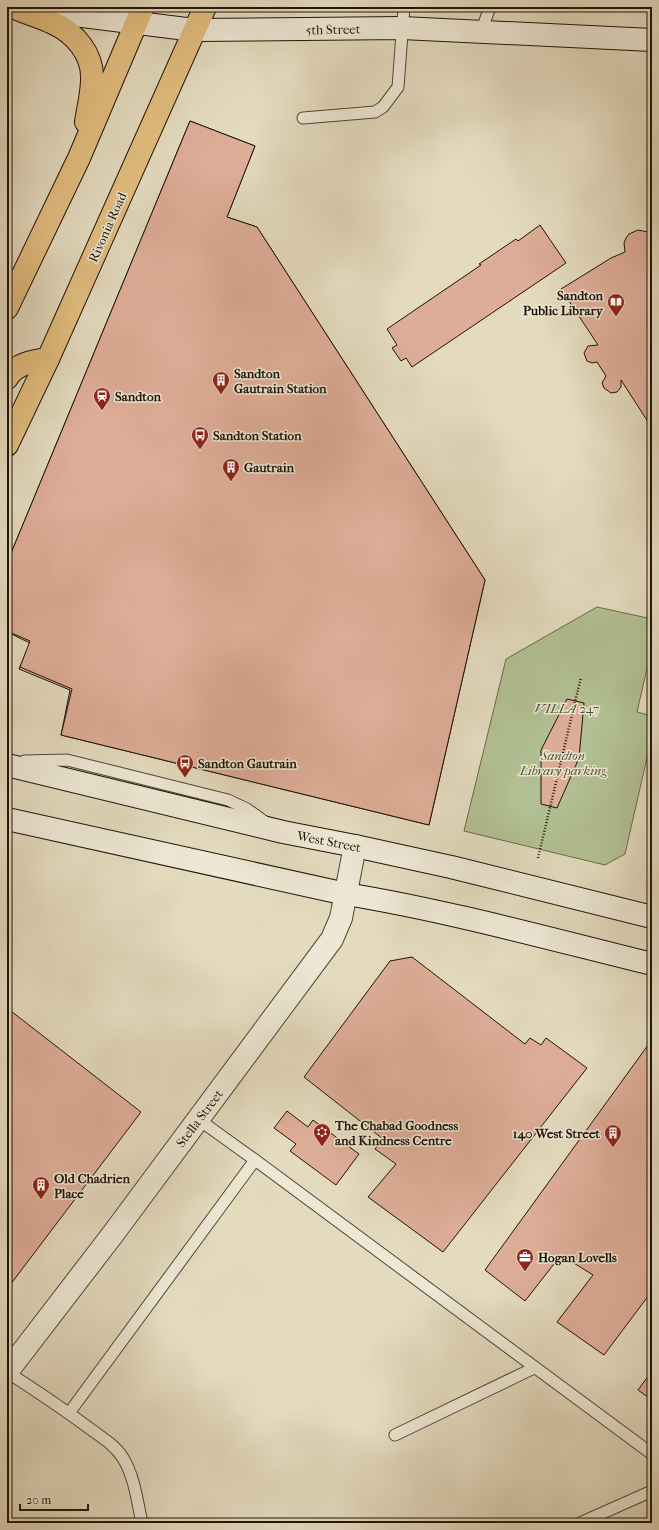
<svg xmlns="http://www.w3.org/2000/svg" width="659" height="1530" viewBox="0 0 659 1530" font-family="'IM FELL French Canon',serif">
	<style>
		.green { fill: #b2c093; stroke: #696a4c }
		.building { fill: #dead98; stroke: #201306 }
		.lines { fill: none; stroke-linecap: round; stroke-linejoin: round }
		.lane-casing { stroke: #514534; stroke-width: 13 }
		.street-casing { stroke: #514534; stroke-width: 24 }
		.secondary-casing { stroke: #201306; stroke-width: 24 }
		.primary-casing { stroke: #201306; stroke-width: 24 }
		.path { stroke: #201306; stroke-width: 2.5; stroke-dasharray: 1 2; stroke-linecap: butt }
		.lane { stroke: #ede8d5; stroke-width: 11 }
		.street { stroke: #ede8d5; stroke-width: 22 }
		.secondary { stroke: #ede8d5; stroke-width: 22 }
		.primary { stroke: #e2be80; stroke-width: 22 }
		.labels { text-anchor: middle; stroke-width: 3; stroke-linejoin: round; paint-order: stroke }
		.street-label { font-size: 13px; fill: #201306; stroke: #ede8d5 }
		.poi-label { font-size: 13px; font-weight: bold; fill: #201306; stroke: #ede8d5; text-anchor: start }
		.park-label { font-size: 13px; font-style: italic; fill: #535037; stroke: #ede8d5 }
	</style>
	<rect width="100%" height="100%" fill="#e4dbbf"/>
	<filter id="stains"><feTurbulence type="fractalNoise" baseFrequency=".005" numOctaves="4"/><feColorMatrix values="0 0 0 0 .2 0 0 0 0 .09 0 0 0 0 .02 0 0 0 .5 -.17"/></filter>
	<radialGradient id="worn" r=".72"><stop offset=".6" stop-color="#630" stop-opacity="0"/><stop offset="1" stop-color="#630" stop-opacity=".3"/></radialGradient>
	<!-- green -->
	<path class="green" d="M597 607 652 619V647L637 712 652 716V736L625 854 605 865 464 831 506 659Z"/>
	<!-- building -->
	<g class="building">
		<path d="M190 121 255 146 227 217 257 227 485 580 429 825 61 735 70 690 19 669 30 643 7 632V563Z"/>
		<path d="M190 121 255 146 227 217 257 227 485 580 429 825 61 735 72 689 20 667 30 641 7 631V563Z"/>
		<path d="M540 225 566 263 412 367 406 358 401 361 392 348 397 345 387 329 481 265 479 264 516 239 518 241Z"/>
		<path d="M638 230 648 232 652 236V428L621 380V387L617 392 611 393 604 388 602 383 606 376 597 362 592 363 587 361 584 353 588 346 598 345 561 289 611 258 625 252 624 243 626 238 629 234Z"/>
		<path d="M567 699 584 703 579 758 557 808 541 804V750Z"/>
		<path d="M412 957 525 1044 530 1038 541 1045 546 1038 587 1068 443 1252 368 1197 396 1164 375 1149 383 1139 304 1077 390 961Z"/>
		<path d="M7 1008 141 1112 7 1289Z"/>
		<path d="M651 1041 652 1291 604 1355 557 1322 593 1275 561 1255 525 1301 485 1270Z"/>
		<path d="M287 1111 308 1127 313 1120 359 1154 336 1185 290 1151 296 1144 274 1128Z"/>
		<path d="M652 1371V1400L638 1390Z"/>
	</g>
	<g class="lines">
		<!-- lane casing -->
		<g class="lane-casing">
			<g id="lane">
				<path d="M481 32 490 7"/>
				<path d="M303 118 375 112 383 107 398 87 404 7"/>
				<path d="M7 273 18 283"/>
				<path d="M24 761 67 760 228 800 247 809 265 822"/>
				<path d="M198 1119 255 1160"/>
				<path d="M7 1372C35 1390 62 1408 89 1428 101 1437 115 1445 123 1458 135 1478 137 1501 142 1523"/>
				<path d="M69 1413 255 1160 652 1454"/>
				<path d="M395 1435 534 1368"/>
				<path d="M580 1523 652 1491"/>
			</g>
		</g>
		<!-- street casing -->
		<g class="street-casing">
			<path id="street" d="M7 1372 113 1234 332 939 341 918 355 846"/>
		</g>
		<!-- secondary casing -->
		<g class="secondary-casing">
			<g id="secondary">
				<path d="M27 9 194 30 402 28 652 40"/>
				<path d="M7 765 283 832 355 846 451 867 652 917"/>
				<path d="M7 819 346 894C449 911 550 939 652 964"/>
			</g>
		</g>
		<!-- primary casing -->
		<g class="primary-casing">
			<g id="primary">
				<path d="M13 7C26 13 40 17 53 23 75 33 93 54 92 79 92 94 88 108 86 122"/>
				<path d="M7 308 79 158 143 7"/>
				<path d="M7 378C15 364 33 361 48 359"/>
				<path d="M7 445 48 359 205 7"/>
			</g>
		</g>
		<!-- path -->
		<g class="path">
			<path d="M650 704 652 694"/>
			<path d="M538 858 581 677"/>
		</g>
		<!-- lane -->
		<use href="#lane" class="lane"/>
		<!-- street -->
		<use href="#street" class="street"/>
		<!-- secondary -->
		<use href="#secondary" class="secondary"/>
		<!-- primary -->
		<use href="#primary" class="primary"/>
	</g>
	<!-- icons -->
	<defs>
		<g id="library-pin" transform="scale(0.9)"><path d="M0 17L-7.5 6A9.5 9.5 0 1 1 7.5 6Z" fill="#8f2418" stroke="#ede8d5"/><path d="M-6-4Q-3-5.5-.7-3.5V5Q-3 3-6 4ZM6-4Q3-5.5 .7-3.5V5Q3 3 6 4Z" fill="#fff"/></g>
		<g id="building-pin" transform="scale(0.9)"><path d="M0 17L-7.5 6A9.5 9.5 0 1 1 7.5 6Z" fill="#8f2418" stroke="#ede8d5"/><path d="M-4-6H4V6H1V3H-1V6H-4ZM-2.5-4.3h1.7v1.8h-1.7ZM.8-4.3h1.7v1.8H.8ZM-2.5-1h1.7V.8h-1.7ZM.8-1h1.7V.8H.8Z" fill="#fff"/></g>
		<g id="station-pin" transform="scale(0.9)"><path d="M0 17L-7.5 6A9.5 9.5 0 1 1 7.5 6Z" fill="#8f2418" stroke="#ede8d5"/><path d="M-3-6H3Q5-6 5-4V2Q5 4 3 4L4.5 6H3L1.5 4h-3L-3 6H-4.5L-3 4Q-5 4-5 2V-4Q-5-6-3-6ZM-3.5-4v3h7v-3ZM-3.5 1v1.5H-2V1ZM2 1v1.5H3.5V1Z" fill="#fff"/></g>
		<g id="bus-pin" transform="scale(0.9)"><path d="M0 17L-7.5 6A9.5 9.5 0 1 1 7.5 6Z" fill="#8f2418" stroke="#ede8d5"/><path d="M-5-6H5V4H4V6H2V4H-2V6H-4V4H-5ZM-3.5-4V0h7V-4ZM-3.5 1.2v1.5H-2V1.2ZM2 1.2v1.5H3.5V1.2Z" fill="#fff"/></g>
		<g id="synagogue-pin" transform="scale(0.9)"><path d="M0 17L-7.5 6A9.5 9.5 0 1 1 7.5 6Z" fill="#8f2418" stroke="#ede8d5"/><path d="M0-6.5L5.6 3.2H-5.6ZM0 6.5L5.6-3.2H-5.6Z" fill="#fff"/></g>
		<g id="office-pin" transform="scale(0.9)"><path d="M0 17L-7.5 6A9.5 9.5 0 1 1 7.5 6Z" fill="#8f2418" stroke="#ede8d5"/><path d="M-6-3h4V-5.5h4V-3h4V5H-6ZM-1-4.5V-3h2v-1.5ZM-6 0V1H6V0Z" fill="#fff"/></g>
	</defs>
	<g fill-rule="evenodd">
		<use href="#library-pin" x="616" y="302"/>
		<use href="#building-pin" x="221" y="380"/>
		<use href="#station-pin" x="102" y="396"/>
		<use href="#bus-pin" x="200" y="435"/>
		<use href="#building-pin" x="231" y="467"/>
		<use href="#bus-pin" x="185" y="763"/>
		<use href="#synagogue-pin" x="322" y="1132"/>
		<use href="#building-pin" x="613" y="1133"/>
		<use href="#building-pin" x="41" y="1185"/>
		<use href="#office-pin" x="525" y="1257"/>
	</g>
	<g class="labels">
		<!-- street labels -->
		<g class="street-label">
			<text transform="translate(333 29) rotate(-1)" y="5">5th Street</text>
			<text transform="translate(107 227) rotate(-66)" y="5">Rivonia Road</text>
			<text transform="translate(329 841) rotate(11)" y="5">West Street</text>
			<text transform="translate(199 1118) rotate(-53)" y="5">Stella Street</text>
		</g>
		<!-- poi labels -->
		<g class="poi-label">
			<text x="603" y="300" text-anchor="end">Sandton<tspan x="603" dy="15">Public Library</tspan></text>
			<text x="234" y="378">Sandton<tspan x="234" dy="15">Gautrain Station</tspan></text>
			<text x="115" y="401">Sandton</text>
			<text x="213" y="440">Sandton Station</text>
			<text x="244" y="472">Gautrain</text>
			<text x="198" y="768">Sandton Gautrain</text>
			<text x="335" y="1130">The Chabad Goodness<tspan x="335" dy="15">and Kindness Centre</tspan></text>
			<text x="600" y="1138" text-anchor="end">140 West Street</text>
			<text x="54" y="1183">Old Chadrien<tspan x="54" dy="15">Place</tspan></text>
			<text x="538" y="1262">Hogan Lovells</text>
		</g>
		<!-- park labels -->
		<g class="park-label">
			<text x="567" y="713">VILLA 247</text>
			<text x="563" y="760">Sandton<tspan x="563" dy="15">Library parking</tspan></text>
		</g>
	</g>
	<!-- margin -->
	<rect width="659" height="1530" fill="none" stroke="#e4dbbf" stroke-width="24"/>
	<rect x="8" y="8" width="643" height="1514" fill="none" stroke="#201306" stroke-width="2"/>
	<rect x="12" y="12" width="635" height="1506" fill="none" stroke="#201306"/>
	<!-- scale -->
	<path d="M20 1504v6h68v-6" fill="none" stroke="#201306" stroke-width="2"/>
	<text x="26" y="1504" font-size="12" fill="#201306" stroke="#ede8d5" stroke-width="3" paint-order="stroke">20 m</text>
	<rect width="100%" height="100%" filter="url(#stains)"/>
	<rect width="100%" height="100%" fill="url(#worn)"/>
</svg>
